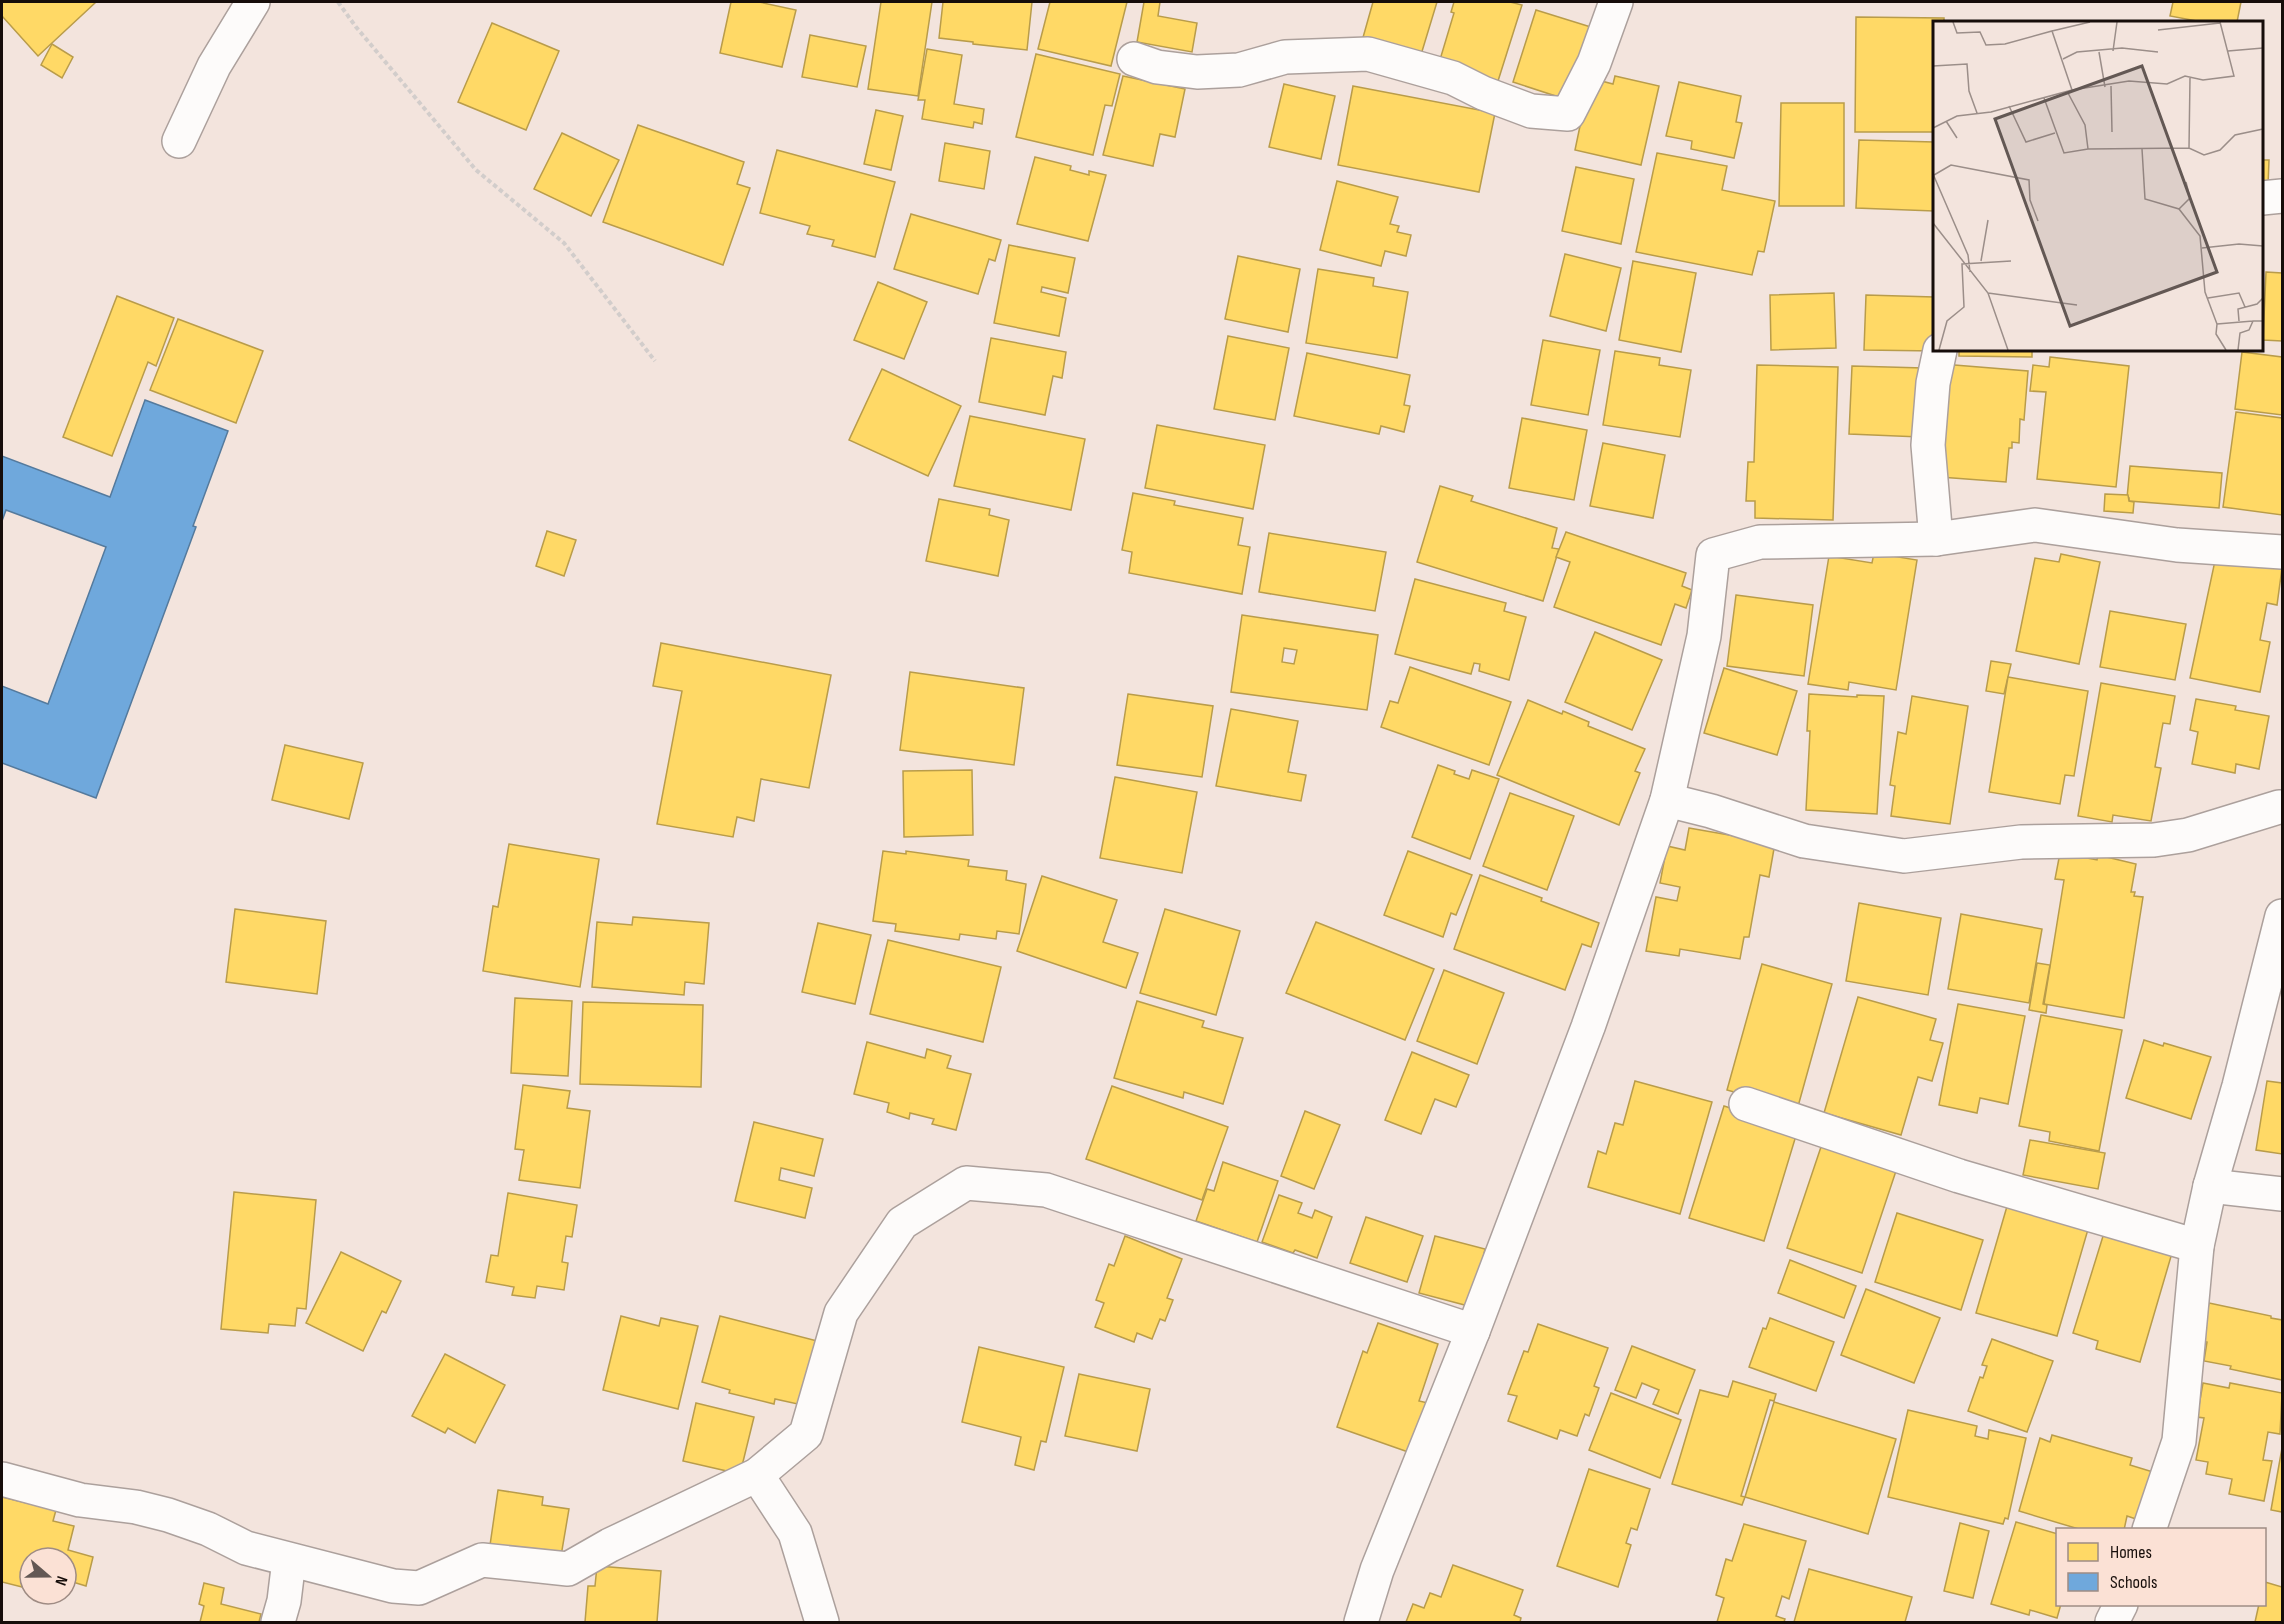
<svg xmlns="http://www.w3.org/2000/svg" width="2284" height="1624" viewBox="0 0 2284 1624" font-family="'Sofia Sans Condensed',sans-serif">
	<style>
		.homes { fill: #ffd966; stroke: #b99c4a; stroke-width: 1.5; fill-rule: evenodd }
		.schools { fill: #6fa8dc; stroke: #547a9d; stroke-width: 1.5 }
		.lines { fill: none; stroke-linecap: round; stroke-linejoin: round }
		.street-casing { stroke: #aca09c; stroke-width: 36 }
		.path { stroke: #d2cdcb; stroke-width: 4; stroke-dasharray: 4.5 3; stroke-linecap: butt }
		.street { stroke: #fdfbfa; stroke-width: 33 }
		.inset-road { fill: none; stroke: #9b8e89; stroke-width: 1.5 }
		.view { fill: #635854; fill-opacity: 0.15; stroke: #635854; stroke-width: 3 }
		.inset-edge { fill: none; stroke: #160d0a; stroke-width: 3 }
	</style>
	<rect width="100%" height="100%" fill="#f3e4dd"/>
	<!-- homes -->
	<g class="homes">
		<path d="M2 2H96L38 56 2 16Z"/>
		<path d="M731 2H759L796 10 782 67 720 53Z"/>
		<path d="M881 2H932L918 96 868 89Z"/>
		<path d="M943 2H1032L1027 50 973 44V42L939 38Z"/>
		<path d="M1050 2H1127L1111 66 1038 49Z"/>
		<path d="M1144 2H1160L1158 16 1197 23 1192 52 1137 42Z"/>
		<path d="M1373 2H1437L1420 58 1362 41Z"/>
		<path d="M1454 2H1510L1522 5 1498 81 1439 63 1454 13 1451 12Z"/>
		<path d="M2173 2H2241L2237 22H2202L2170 16Z"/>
		<path d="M1536 10 1594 28 1571 101 1513 82Z"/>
		<path d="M1856 17 1944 18V22H1934V132H1855Z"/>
		<path d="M492 23 559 51 526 130 458 102Z"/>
		<path d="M810 35 866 46 857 87 802 77Z"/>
		<path d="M52 44 73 57 62 78 41 65Z"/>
		<path d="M927 49 962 55 954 104 984 109 982 124 974 122 973 128 922 119 925 100H918Z"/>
		<path d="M1036 54 1120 74 1112 106 1105 105 1093 155 1016 137Z"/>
		<path d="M1123 76 1185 89 1175 137 1160 134 1153 166 1103 155Z"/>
		<path d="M1615 76 1659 86 1641 165 1575 150 1590 78 1613 84Z"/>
		<path d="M1679 82 1741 96 1736 122 1742 123 1734 158 1691 149 1692 141 1666 136Z"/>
		<path d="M1284 84 1335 96 1321 159 1269 147Z"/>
		<path d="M1353 86 1495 113 1479 192 1338 165Z"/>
		<path d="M1781 103H1844V206H1779Z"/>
		<path d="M876 110 903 116 891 170 864 164Z"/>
		<path d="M638 125 744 162 737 184 750 188 723 265 603 222Z"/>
		<path d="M562 133 619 160 591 216 534 189Z"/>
		<path d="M1859 140 1934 142V211L1856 208Z"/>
		<path d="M945 143 990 151 984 189 939 181Z"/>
		<path d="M777 150 895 182 875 257 832 246 834 240 807 234 810 226 760 213Z"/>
		<path d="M1657 153 1727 166 1722 190 1775 201 1764 252 1758 251 1752 275 1636 252Z"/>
		<path d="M1035 157 1071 166 1070 170 1089 175V171L1106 175 1088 241 1017 224Z"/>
		<path d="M2262 160H2269L2268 186H2262Z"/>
		<path d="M1576 167 1634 179 1621 244 1562 231Z"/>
		<path d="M1337 181 1398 197 1390 224 1399 226 1397 232 1411 235 1406 256 1385 251 1381 266 1320 250Z"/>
		<path d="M911 214 1001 240 995 261 989 259 978 294 894 269Z"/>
		<path d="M1009 245 1075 258 1068 293 1042 287 1041 292 1066 298 1059 336 994 323Z"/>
		<path d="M1565 254 1621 268 1606 331 1550 316Z"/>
		<path d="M1238 256 1300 269 1288 332 1225 319Z"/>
		<path d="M1633 261 1696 273 1681 352 1619 340Z"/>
		<path d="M1318 269 1374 278 1373 286 1408 292 1397 358 1306 343Z"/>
		<path d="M2266 272 2282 273V341L2263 340Z"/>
		<path d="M878 282 927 302 904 359 854 340Z"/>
		<path d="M1834 293 1836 348 1771 350 1770 295Z"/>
		<path d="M1866 295 1934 297V350L1936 351 1864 350Z"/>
		<path d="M117 296 174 318 156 366 148 362 112 456 63 437Z"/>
		<path d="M178 319 263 351 236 423 150 390Z"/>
		<path d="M1228 336 1289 348 1275 420 1214 409Z"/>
		<path d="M991 338 1066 352 1062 378 1053 376 1045 415 979 402Z"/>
		<path d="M1543 340 1600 350 1588 415 1531 405Z"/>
		<path d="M1959 350H2032V357L1959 356Z"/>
		<path d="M1615 351 1660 358 1659 365 1691 370 1680 437 1603 425Z"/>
		<path d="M2242 352 2282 357V415L2235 409Z"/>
		<path d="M1307 353 1410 375 1404 405 1410 406 1404 432 1381 426 1379 434 1294 416Z"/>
		<path d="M2050 357 2129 366 2116 487 2037 479 2046 392 2030 391 2033 365 2049 367Z"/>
		<path d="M1942 364 2028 371 2024 420 2020 419 2019 443 2012 442V448H2009L2006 482 1940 477Z"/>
		<path d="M1757 365 1838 367 1833 520 1755 518V501H1746L1748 462H1754Z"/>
		<path d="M1852 366 1923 368 1920 437 1849 434Z"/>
		<path d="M882 369 961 406 928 476 849 440Z"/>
		<path d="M2236 412 2282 418V515L2223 507Z"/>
		<path d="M970 416 1085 439 1071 510 954 486Z"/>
		<path d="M1522 418 1587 430 1574 500 1509 488Z"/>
		<path d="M1157 425 1265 445 1253 509 1145 488Z"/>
		<path d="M1603 443 1665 455 1653 518 1590 506Z"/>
		<path d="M2130 466 2222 473 2219 508 2129 501V498H2127Z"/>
		<path d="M1440 486 1473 496 1471 501 1557 528 1552 548 1559 549 1543 601 1417 562Z"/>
		<path d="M1133 493 1175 501 1174 505 1243 518 1238 545 1250 547 1242 594 1129 573 1132 552 1122 550Z"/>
		<path d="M2105 494 2128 495 2129 501 2134 502 2133 513 2104 511Z"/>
		<path d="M939 499 990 509 989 515 1009 520 998 576 926 561Z"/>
		<path d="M547 531 576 540 564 576 536 566Z"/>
		<path d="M1566 532 1686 573 1682 586 1692 590 1686 608 1675 604 1661 645 1554 607 1570 562 1556 557Z"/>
		<path d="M1269 533 1386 552 1375 611 1259 592Z"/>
		<path d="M1874 553 1917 560 1896 690 1849 682 1848 690 1808 684 1829 556 1872 563Z"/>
		<path d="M2061 554 2100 562 2079 664 2016 651 2035 558 2059 562Z"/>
		<path d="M2216 556 2282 568 2277 605 2267 603 2260 640 2270 642 2260 692 2190 678Z"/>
		<path d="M1415 579 1506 603 1504 611 1526 617 1509 680 1479 671 1480 664 1474 663 1471 674 1395 654Z"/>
		<path d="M1736 595 1813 605 1804 676 1727 666Z"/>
		<path d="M2110 611 2186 624 2175 680 2100 667Z"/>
		<path d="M1242 615 1378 635 1367 710 1231 692ZM1284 648 1297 650 1294 664 1282 662Z"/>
		<path d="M1595 632 1662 660 1632 730 1565 702Z"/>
		<path d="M661 643 831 675 809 788 761 779 754 821 737 817 733 837 657 824 682 691 653 686Z"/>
		<path d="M1991 661 2011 664 2004 694 1986 691Z"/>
		<path d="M1410 667 1511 702 1489 765 1381 727 1390 701 1398 703Z"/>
		<path d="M1724 668 1797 691 1777 755 1704 733Z"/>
		<path d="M910 672 1024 688 1014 765 900 750Z"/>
		<path d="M2008 677 2088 691 2074 776 2065 775 2060 804 1989 792Z"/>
		<path d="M2101 683 2175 696 2170 724 2163 723 2155 767 2161 768 2151 821 2113 815 2112 822 2078 816Z"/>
		<path d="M1128 694 1213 706 1202 777 1117 765Z"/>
		<path d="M1809 694 1857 697V695L1884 696 1877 814 1806 810 1810 731H1807Z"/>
		<path d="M1912 696 1968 706 1950 824 1891 816 1895 786 1890 785 1898 732 1906 734Z"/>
		<path d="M2196 699 2236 706 2235 710 2269 716 2259 769 2236 764 2235 773 2192 764 2198 732 2190 730Z"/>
		<path d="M1528 700 1562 714 1563 711 1589 722 1588 726 1645 749 1635 771 1640 773 1619 825 1497 775Z"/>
		<path d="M1231 709 1298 721 1288 772 1306 775 1301 801 1216 786Z"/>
		<path d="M285 745 363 763 349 819 272 800Z"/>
		<path d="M1438 765 1455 771 1454 774 1469 779 1472 770 1499 779 1470 859 1412 837Z"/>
		<path d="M972 770 973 835 904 837 903 771Z"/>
		<path d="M1115 777 1197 792 1182 873 1100 858Z"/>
		<path d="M1510 793 1574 816 1547 890 1483 866Z"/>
		<path d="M1689 828 1775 843 1769 877 1760 875 1749 937H1744L1740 959 1680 949 1679 956 1646 951 1656 897 1677 901 1680 887 1660 883 1667 846 1685 850Z"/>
		<path d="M509 844 599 859 580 987 483 971 493 906 498 907Z"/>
		<path d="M883 851 906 854V851L969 860 968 866 1007 871 1006 880 1026 884 1019 934 997 931 996 939 960 934 959 940 895 931 896 924 873 921Z"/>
		<path d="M1408 851 1472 875 1456 915 1451 913 1443 937 1384 915Z"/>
		<path d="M2060 853 2097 860 2098 855 2136 864 2131 892H2135L2134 896 2143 897 2124 1018 2044 1004 2064 880 2055 879Z"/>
		<path d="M1480 875 1542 898 1541 901 1599 923 1591 947 1582 944 1565 990 1454 949Z"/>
		<path d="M1042 876 1117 900 1103 942 1138 953 1126 988 1017 951Z"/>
		<path d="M1859 903 1941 918 1928 995 1846 981Z"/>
		<path d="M235 909 326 921 317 994 226 982Z"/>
		<path d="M1165 909 1240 931 1216 1015 1140 993Z"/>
		<path d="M1961 914 2042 929 2029 1003 1948 989Z"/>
		<path d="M633 917 709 923 704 984 685 982 684 995 592 987 597 922 632 925Z"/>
		<path d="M1316 922 1434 969 1405 1040 1286 993Z"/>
		<path d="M818 923 871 935 855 1004 802 992Z"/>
		<path d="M888 940 1001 967 983 1042 870 1014Z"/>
		<path d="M2037 963 2050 965 2043 1004 2047 1005 2046 1013 2029 1010Z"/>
		<path d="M1762 964 1832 984 1797 1110 1727 1090Z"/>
		<path d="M1444 970 1504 993 1477 1064 1417 1041Z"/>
		<path d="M1858 997 1936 1019 1930 1040 1943 1043 1932 1081 1918 1077 1901 1135 1824 1113Z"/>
		<path d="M515 998 572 1001 568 1076 511 1073Z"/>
		<path d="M1137 1001 1204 1021 1202 1027 1243 1038 1223 1104 1184 1092 1183 1098 1114 1078Z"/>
		<path d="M583 1002 703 1005 701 1087 580 1084Z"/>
		<path d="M1958 1004 2025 1016 2008 1104 1980 1098 1977 1113 1939 1105Z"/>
		<path d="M2041 1015 2122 1030 2099 1151 2049 1141 2050 1132 2019 1126Z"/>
		<path d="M2144 1040 2163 1046 2164 1043 2211 1057 2191 1119 2126 1098Z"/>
		<path d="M867 1042 925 1058 927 1049 951 1056 947 1068 971 1074 956 1130 932 1124 934 1119 910 1113 909 1119 887 1112 889 1103 854 1094Z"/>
		<path d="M1412 1052 1469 1075 1456 1107 1435 1099 1421 1134 1385 1120Z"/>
		<path d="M1635 1081 1712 1102 1680 1214 1588 1187 1598 1151 1606 1154 1615 1123 1623 1125Z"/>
		<path d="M2267 1081 2282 1083V1154L2256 1150Z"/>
		<path d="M523 1085 570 1091 567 1108 590 1111 580 1188 519 1180 524 1150 515 1149Z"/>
		<path d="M1112 1086 1228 1127 1202 1200 1086 1159Z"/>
		<path d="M1724 1106 1798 1129 1764 1241 1689 1218Z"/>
		<path d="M1305 1111 1340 1125 1314 1189 1281 1176Z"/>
		<path d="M754 1122 823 1139 814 1176 781 1168 779 1180 812 1188 805 1218 735 1201Z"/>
		<path d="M1825 1135 1899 1162 1862 1273 1787 1248Z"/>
		<path d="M2030 1140 2105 1153 2098 1189 2023 1175Z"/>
		<path d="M1223 1162 1278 1181 1257 1242 1196 1221 1207 1189 1214 1191Z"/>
		<path d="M234 1192 316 1200 306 1309 297 1308 295 1326 269 1324 268 1333 221 1329Z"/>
		<path d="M508 1193 577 1205 572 1237 566 1236 562 1262 568 1263 564 1290 537 1286 535 1298 512 1295 514 1287 486 1282 491 1255 498 1256Z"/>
		<path d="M1279 1195 1302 1203 1298 1213 1312 1218 1315 1210 1332 1217 1317 1258 1295 1250 1293 1253 1262 1242Z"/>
		<path d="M2010 1196 2091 1219 2057 1336 1976 1313Z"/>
		<path d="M1897 1213 1983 1240 1961 1310 1875 1282Z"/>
		<path d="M1366 1217 1423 1236 1407 1282 1350 1263Z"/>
		<path d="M2104 1233 2172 1253 2140 1362 2096 1349 2098 1341 2073 1333Z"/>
		<path d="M1125 1236 1182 1259 1167 1298 1173 1300 1165 1321 1160 1319 1152 1339 1137 1333 1134 1342 1095 1327 1104 1303 1096 1300 1109 1264 1114 1266Z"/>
		<path d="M1435 1236 1485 1249 1480 1272 1476 1308 1419 1293Z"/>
		<path d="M341 1252 401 1281 386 1313 382 1311 363 1351 306 1323Z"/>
		<path d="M1790 1260 1856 1286 1844 1318 1778 1293Z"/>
		<path d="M1866 1289 1940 1318 1914 1383 1841 1355Z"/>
		<path d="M2209 1303 2271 1316V1318L2282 1320V1380L2230 1369 2231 1366 2204 1361 2207 1342 2201 1341Z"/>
		<path d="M621 1316 659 1326 661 1318 698 1326 678 1409 603 1390Z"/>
		<path d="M720 1316 825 1343 802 1405 775 1399 774 1404 729 1393 730 1390 702 1382Z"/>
		<path d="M1770 1318 1834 1342 1816 1391 1749 1367 1763 1328 1766 1329Z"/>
		<path d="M1378 1323 1438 1344 1419 1401 1428 1403 1411 1453 1337 1427 1363 1351 1367 1353Z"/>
		<path d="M1538 1324 1608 1348 1594 1386 1599 1388 1589 1416 1585 1414 1577 1436 1560 1430 1557 1439 1508 1421 1517 1396 1508 1394 1524 1351 1528 1352Z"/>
		<path d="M1992 1339 2053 1361 2027 1432 1968 1411 1980 1377 1983 1378 1987 1366 1982 1365Z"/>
		<path d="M1632 1346 1695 1370 1678 1414 1653 1404 1659 1390 1642 1383 1636 1398 1615 1390Z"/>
		<path d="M979 1347 1064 1367 1046 1442 1041 1441 1034 1470 1015 1465 1021 1437 962 1422Z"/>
		<path d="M445 1354 505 1385 475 1443 448 1428 445 1433 412 1416Z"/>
		<path d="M1079 1374 1150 1389 1137 1451 1065 1436Z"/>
		<path d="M1733 1381 1776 1394 1774 1401 1770 1400 1741 1496 1745 1497 1742 1505 1672 1484 1700 1390 1728 1397Z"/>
		<path d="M2203 1383 2229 1388 2230 1383 2282 1393 2280 1434 2268 1432 2263 1460 2272 1461 2264 1501 2229 1494 2232 1479 2206 1474 2208 1462 2196 1460 2204 1418 2197 1417Z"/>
		<path d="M1611 1393 1681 1420 1660 1478 1589 1450Z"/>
		<path d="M1774 1402 1896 1439 1868 1534 1745 1497Z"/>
		<path d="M696 1403 754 1417 740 1474 683 1461Z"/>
		<path d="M1908 1410 1977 1426 1975 1436 1988 1439 1989 1430 2026 1438 2008 1519 2005 1518 2003 1524 1888 1497Z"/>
		<path d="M2052 1435 2132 1458 2130 1465 2153 1472 2139 1520 2127 1516 2124 1530H2082L2019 1511 2040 1438 2050 1442Z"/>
		<path d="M2282 1448V1512L2271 1510Z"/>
		<path d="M1589 1469 1650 1489 1637 1530 1631 1528 1626 1543 1631 1545 1618 1587 1557 1566Z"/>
		<path d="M498 1490 543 1497 542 1505 569 1509 560 1562 489 1552Z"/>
		<path d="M2 1497 56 1510 53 1521 74 1526 68 1550 93 1557 86 1586 66 1580V1558H30V1589L2 1582Z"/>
		<path d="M2016 1522 2058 1534V1604H2061L2057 1618 2030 1610 2029 1615 1991 1604Z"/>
		<path d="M1960 1523 1989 1531 1973 1598 1944 1591Z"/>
		<path d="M1744 1524 1806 1541 1789 1599 1782 1596 1776 1616 1785 1619 1784 1622H1717L1724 1598 1716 1595 1726 1559 1732 1561Z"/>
		<path d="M1453 1565 1523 1590 1514 1615 1521 1618 1520 1622H1406L1413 1604 1424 1608 1430 1593 1441 1597Z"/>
		<path d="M597 1566 661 1571 657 1622H585L588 1586H595Z"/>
		<path d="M1809 1569 1912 1597 1905 1622H1794Z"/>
		<path d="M2265 1582 2282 1587V1622H2255L2259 1604H2264Z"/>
		<path d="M204 1583 224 1588 221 1604 261 1614 259 1622H200L204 1606 199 1604Z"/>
	</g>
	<!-- schools -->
	<path class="schools" d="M145 400 228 431 193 526 196 527 96 798 2 763V686L48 704 106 547 6 510 2 521V456L110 497Z"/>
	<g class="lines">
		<!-- street casing -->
		<g class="street-casing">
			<g id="street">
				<path d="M1134 59 1157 67 1197 72 1239 70 1285 57 1368 54 1453 78 1483 93 1531 111 1568 114 1594 63 1616 2"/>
				<path d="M179 141 214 66 253 2"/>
				<path d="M2262 198 2282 196"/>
				<path d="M1936 539 1928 445 1933 383 1940 350"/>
				<path d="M1667 800 1711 811 1804 841 1904 856 2021 842 2154 840 2188 835 2279 807"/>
				<path d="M1746 1104 1959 1176 2197 1246"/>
				<path d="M2210 1186 2282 1194"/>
				<path d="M757 1475 795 1533 822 1622"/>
				<path d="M2 1479 80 1500 136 1507 168 1515 208 1529 246 1548 393 1586 419 1588 482 1560 568 1569 610 1545 757 1475 806 1434 841 1313 902 1223 966 1183 1046 1190 1473 1331"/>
				<path d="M2149 1530 2179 1441 2197 1246 2210 1186 2239 1086 2282 916"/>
				<path d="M278 1622 284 1601 289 1560"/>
				<path d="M1361 1622 1377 1570 1473 1331 1588 1027 1667 800 1704 636 1713 555 1760 542 1936 539 2035 525 2177 545 2282 552"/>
				<path d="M2112 1622 2121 1604"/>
			</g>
		</g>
		<!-- path -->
		<path class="path" d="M338 2 356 27 476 170 564 243 655 361"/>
		<!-- street -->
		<use href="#street" class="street"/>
	</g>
	<!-- overview -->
	<g transform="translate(1933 21)">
		<rect width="330" height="330" fill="#f3e4dd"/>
		<path class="inset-road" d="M20 1 24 12 47 11 53 24 72 23 119 10 139 69M225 9 287 2M119 10 157 1M180 30 184 1M295 30 330 27M166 31 172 66M130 38 144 31 189 27 225 31M0 45 34 43 36 70 44 92M178 65 179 111M135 72 152 104 155 128M111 77 131 132 155 128 256 127 271 134 287 129 302 114 330 108M76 85 93 121 122 112M13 100 24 117M0 107 24 95 58 91 139 69 196 60 234 63 252 55 270 59 301 55 287 1M256 127 257 57M209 128 212 178 246 188 267 215 272 271 284 303 283 313 293 329M0 153 35 234 37 251M1 154 18 144 96 159 97 179 105 200M246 188 257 177 253 161M0 202 55 272 75 329M269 227 306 223 330 225M48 240 55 199M55 272 144 284M275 277 306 272 312 286M306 300 305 288 324 283 330 277M284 303 320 300M6 329 14 300 31 286 29 243 78 240M305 329 307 312 316 309 320 300H330"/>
		<path class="view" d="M209 45 284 251 137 305 62 98Z"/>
		<rect width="330" height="330" class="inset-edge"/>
	</g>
	<!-- border -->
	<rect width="2284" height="1624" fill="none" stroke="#160d0a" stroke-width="6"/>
	<!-- legend -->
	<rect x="2056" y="1528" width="210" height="78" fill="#fbe1d5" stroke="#9f8c84" stroke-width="1.5"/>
	<rect x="2068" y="1543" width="30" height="18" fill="#ffd966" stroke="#9f8c84" stroke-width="1.5"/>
	<text x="2110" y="1558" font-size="18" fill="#160d0a">Homes</text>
	<rect x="2068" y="1573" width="30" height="18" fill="#6fa8dc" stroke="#9f8c84" stroke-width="1.5"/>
	<text x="2110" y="1588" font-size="18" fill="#160d0a">Schools</text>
	<!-- north arrow -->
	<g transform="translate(48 1576) rotate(110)"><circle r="28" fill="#fbe1d5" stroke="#9f8c84" stroke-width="1.5"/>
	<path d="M0-4.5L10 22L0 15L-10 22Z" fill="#635854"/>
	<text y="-9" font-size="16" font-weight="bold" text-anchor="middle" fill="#160d0a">N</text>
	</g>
</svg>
